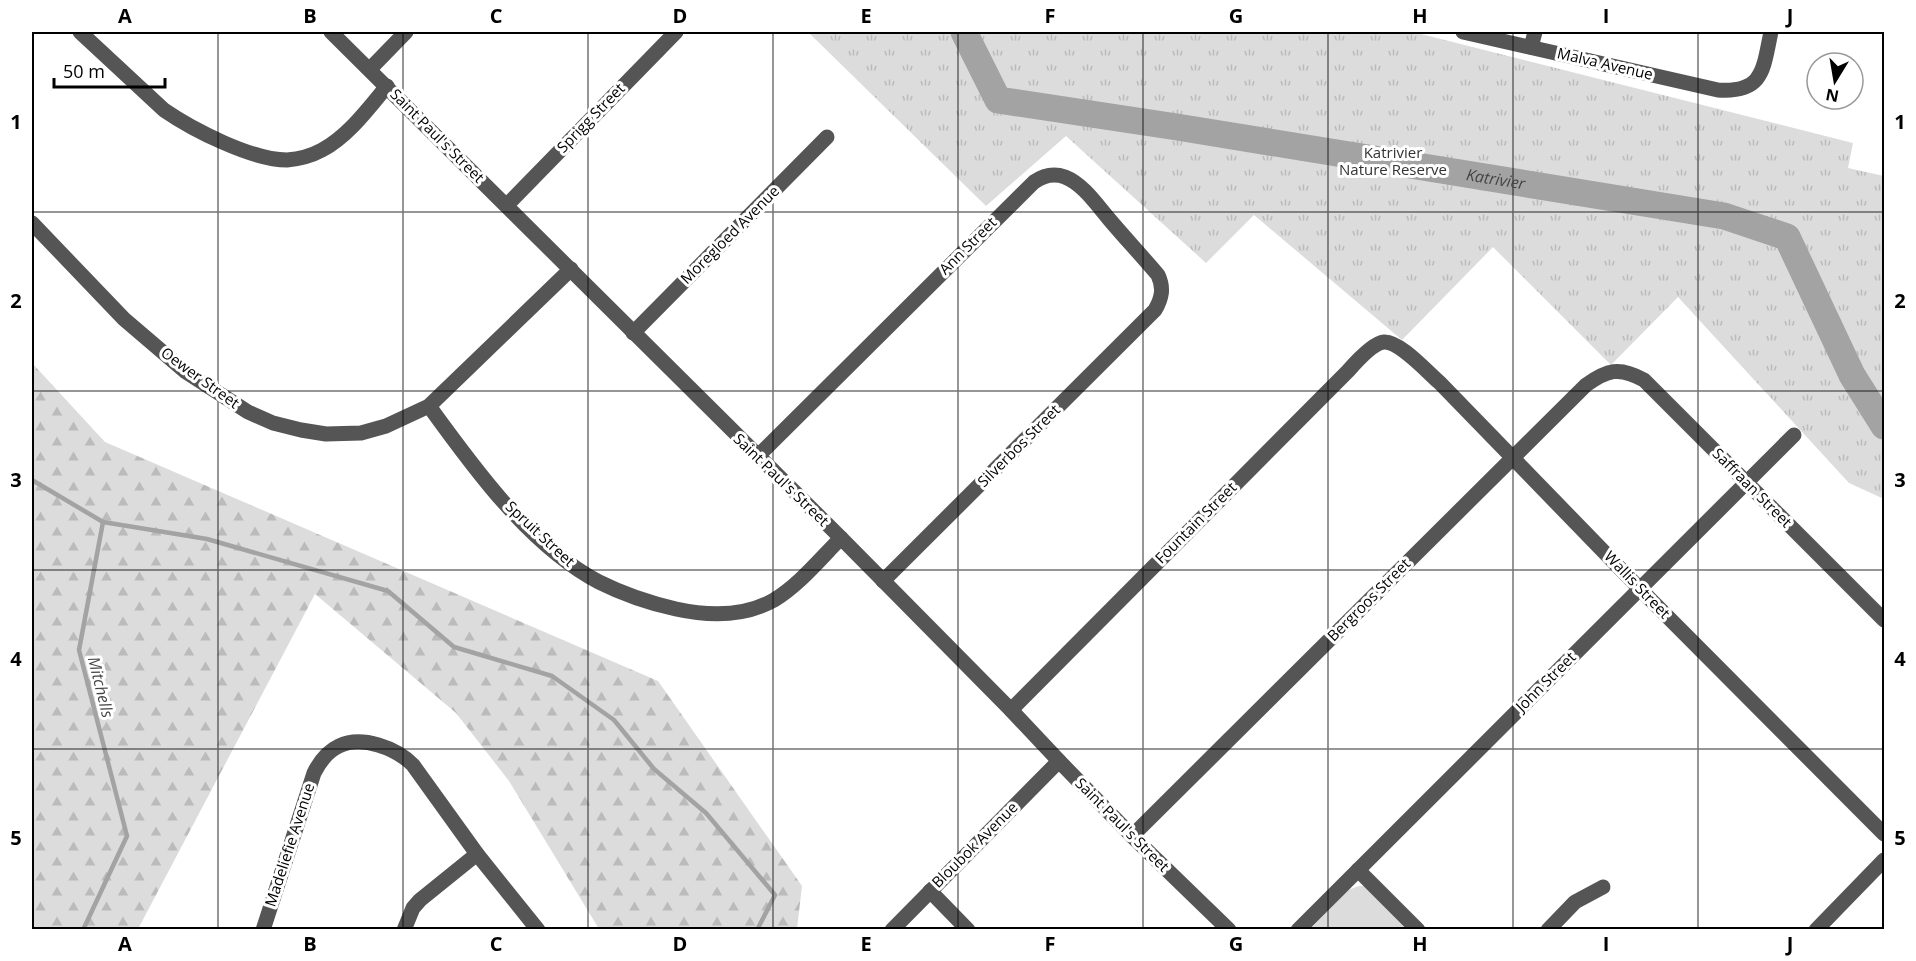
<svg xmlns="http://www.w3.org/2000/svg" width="1916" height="961" viewBox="0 0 1916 961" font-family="'Open Sans',sans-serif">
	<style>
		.green { fill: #dcdcdc }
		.forest { fill: url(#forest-firs) }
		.park { fill: url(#park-tufts) }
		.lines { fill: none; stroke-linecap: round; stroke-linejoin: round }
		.stream { stroke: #a3a3a3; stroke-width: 4.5 }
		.river { stroke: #a3a3a3; stroke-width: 27 }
		.minor { stroke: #555; stroke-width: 15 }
		.grid { fill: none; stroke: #000; stroke-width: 1.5; stroke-opacity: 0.55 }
		.labels { text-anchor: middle; stroke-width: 6; stroke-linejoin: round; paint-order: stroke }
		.street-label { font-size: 15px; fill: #000; stroke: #fff }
		.park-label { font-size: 15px; fill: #333; stroke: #fff }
		.water-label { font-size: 16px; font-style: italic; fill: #444; stroke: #fff }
		.neatline { fill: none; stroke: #000; stroke-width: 2 }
		.grid-label { font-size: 20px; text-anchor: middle; font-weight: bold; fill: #000 }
	</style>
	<defs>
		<pattern id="forest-firs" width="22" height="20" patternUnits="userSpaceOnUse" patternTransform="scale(1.5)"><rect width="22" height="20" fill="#dcdcdc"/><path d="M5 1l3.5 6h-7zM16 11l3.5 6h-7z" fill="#bbb"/></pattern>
		<pattern id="park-tufts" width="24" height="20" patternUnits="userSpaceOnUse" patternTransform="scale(1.5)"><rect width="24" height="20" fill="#dcdcdc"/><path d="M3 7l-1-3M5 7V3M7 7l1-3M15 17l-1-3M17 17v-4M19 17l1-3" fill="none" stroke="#bbb"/></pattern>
	</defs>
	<rect width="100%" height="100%" fill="#fff"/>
	<!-- green -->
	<path class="green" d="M1359 886H1364L1413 930H1309L1348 890Z"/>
	<!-- forest -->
	<path class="forest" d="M32 363 105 442 658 681 802 886 797 929H599L509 781 456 713 315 594 138 929H32Z"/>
	<!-- park -->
	<path class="park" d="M808 32H1413L1853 143 1848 168 1884 176V499L1849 483 1678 297 1611 365 1493 247 1402 340 1254 215 1206 263 1066 136 986 206Z"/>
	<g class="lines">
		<!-- stream -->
		<g class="stream">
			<path d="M32 480 103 522 79 650 127 836 83 930"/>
			<path d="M103 522 207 539 388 591 454 647 552 676 614 720 654 769 706 813 775 895 757 930"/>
		</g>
		<!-- river -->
		<path class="river" id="s1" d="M964 32 998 100 1177 127 1724 216 1787 237 1852 375 1884 426"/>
		<!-- minor -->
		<g class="minor">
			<path d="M80 32 164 110C193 130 252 160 287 160 299 159 311 156 322 150 348 136 368 109 387 86"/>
			<path d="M331 32 841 538 1011 710 1059 761 1132 836 1229 930"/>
			<path d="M1463 32 1718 90C1764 93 1763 69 1771 32"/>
			<path d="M1531 47 1535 32"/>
			<path d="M370 69 406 32"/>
			<path d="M507 205 676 32"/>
			<path d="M32 223 124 319 186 372 248 412 273 423 301 430 326 434 361 433 386 426 429 406 571 269"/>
			<path d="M633 333 827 137"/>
			<path d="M429 406C473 467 530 546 599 582 623 594 649 603 676 609 708 616 744 617 774 600 799 585 820 559 841 538"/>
			<path d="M757 457 1034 182C1044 175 1054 173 1065 177 1083 184 1097 205 1109 219 1125 238 1142 256 1158 275 1164 288 1162 298 1155 310L883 581"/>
			<path d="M1011 710 1348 371C1355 363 1373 343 1384 342 1400 341 1428 373 1440 383L1640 589 1884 834"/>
			<path d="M1132 836 1586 385C1607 370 1619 366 1644 380L1884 620"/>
			<path d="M1358 870 1418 930"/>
			<path d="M930 891 968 930"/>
			<path d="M263 930 314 773C319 763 328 751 339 746 362 735 396 748 413 765L477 854 538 930"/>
			<path d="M404 930 413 908 420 900 477 854"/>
			<path d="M892 930 1059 761"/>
			<path d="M1298 930 1794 435"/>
			<path d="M1548 930 1575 902 1603 887"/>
			<path d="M1816 930 1884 860"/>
		</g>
	</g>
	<!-- grid -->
	<path class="grid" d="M218 32V930M403 32V930M588 32V930M773 32V930M958 32V930M1143 32V930M1328 32V930M1513 32V930M1698 32V930M32 212H1884M32 391H1884M32 570H1884M32 749H1884"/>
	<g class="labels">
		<!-- street labels -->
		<g class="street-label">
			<text transform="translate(1605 64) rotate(13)" y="5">Malva Avenue</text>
			<text transform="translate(591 118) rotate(-46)" y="5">Sprigg Street</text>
			<text transform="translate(437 136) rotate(45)" y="5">Saint Paul's Street</text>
			<text transform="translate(730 235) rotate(-45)" y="5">Moregloed Avenue</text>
			<text transform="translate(968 246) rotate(-45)" y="5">Ann Street</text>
			<text transform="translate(200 378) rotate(36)" y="5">Oewer Street</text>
			<text transform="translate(1019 446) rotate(-45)" y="5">Silverbos Street</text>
			<text transform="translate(781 480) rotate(44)" y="5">Saint Paul's Street</text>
			<text transform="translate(1752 488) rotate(45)" y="5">Saffraan Street</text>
			<text transform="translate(1196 523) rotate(-45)" y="5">Fountain Street</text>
			<text transform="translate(540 534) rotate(43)" y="5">Spruit Street</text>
			<text transform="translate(1637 585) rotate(46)" y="5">Wallis Street</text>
			<text transform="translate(1369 600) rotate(-45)" y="5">Bergroos Street</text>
			<text transform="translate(1546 682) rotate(-45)" y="5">John Street</text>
			<text transform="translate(1122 825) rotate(45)" y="5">Saint Paul's Street</text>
			<text transform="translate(290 845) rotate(-72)" y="5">Madeliefie Avenue</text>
			<text transform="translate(975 845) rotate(-45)" y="5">Bloubok Avenue</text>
		</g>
		<!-- park labels -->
		<g class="park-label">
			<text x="1393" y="158">Katrivier<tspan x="1393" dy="17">Nature Reserve</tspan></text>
		</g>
		<!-- water labels -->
		<g class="water-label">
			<text dy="6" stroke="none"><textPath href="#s1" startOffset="580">Katrivier</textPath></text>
			<text transform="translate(101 687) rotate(76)" y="6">Mitchells</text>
		</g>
	</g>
	<!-- border -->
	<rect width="1916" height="961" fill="none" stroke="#ffffff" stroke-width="66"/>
	<!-- north arrow -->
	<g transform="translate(1835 81) rotate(191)"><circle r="28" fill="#ffffff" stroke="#999999" stroke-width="1.5"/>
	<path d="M0-4.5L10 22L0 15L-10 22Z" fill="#000000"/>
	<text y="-9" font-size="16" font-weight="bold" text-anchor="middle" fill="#000000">N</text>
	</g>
	<!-- scale -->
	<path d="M54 78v9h111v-9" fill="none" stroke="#000000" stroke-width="3"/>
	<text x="63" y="78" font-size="18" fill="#000000" stroke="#ffffff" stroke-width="4.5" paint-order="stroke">50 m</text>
	<rect x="33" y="33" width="1850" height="895" class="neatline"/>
	<g class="grid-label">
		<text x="125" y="23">A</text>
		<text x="310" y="23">B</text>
		<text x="496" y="23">C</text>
		<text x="680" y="23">D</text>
		<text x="866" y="23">E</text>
		<text x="1050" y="23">F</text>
		<text x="1236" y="23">G</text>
		<text x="1420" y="23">H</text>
		<text x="1606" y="23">I</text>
		<text x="1790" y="23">J</text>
		<text x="16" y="129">1</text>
		<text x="1900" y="129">1</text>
		<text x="16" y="308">2</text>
		<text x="1900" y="308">2</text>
		<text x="16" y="487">3</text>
		<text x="1900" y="487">3</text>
		<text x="16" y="666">4</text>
		<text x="1900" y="666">4</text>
		<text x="16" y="845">5</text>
		<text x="1900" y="845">5</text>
		<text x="125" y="951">A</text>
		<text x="310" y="951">B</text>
		<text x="496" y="951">C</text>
		<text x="680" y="951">D</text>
		<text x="866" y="951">E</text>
		<text x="1050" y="951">F</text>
		<text x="1236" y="951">G</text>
		<text x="1420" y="951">H</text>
		<text x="1606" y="951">I</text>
		<text x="1790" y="951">J</text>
	</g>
</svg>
